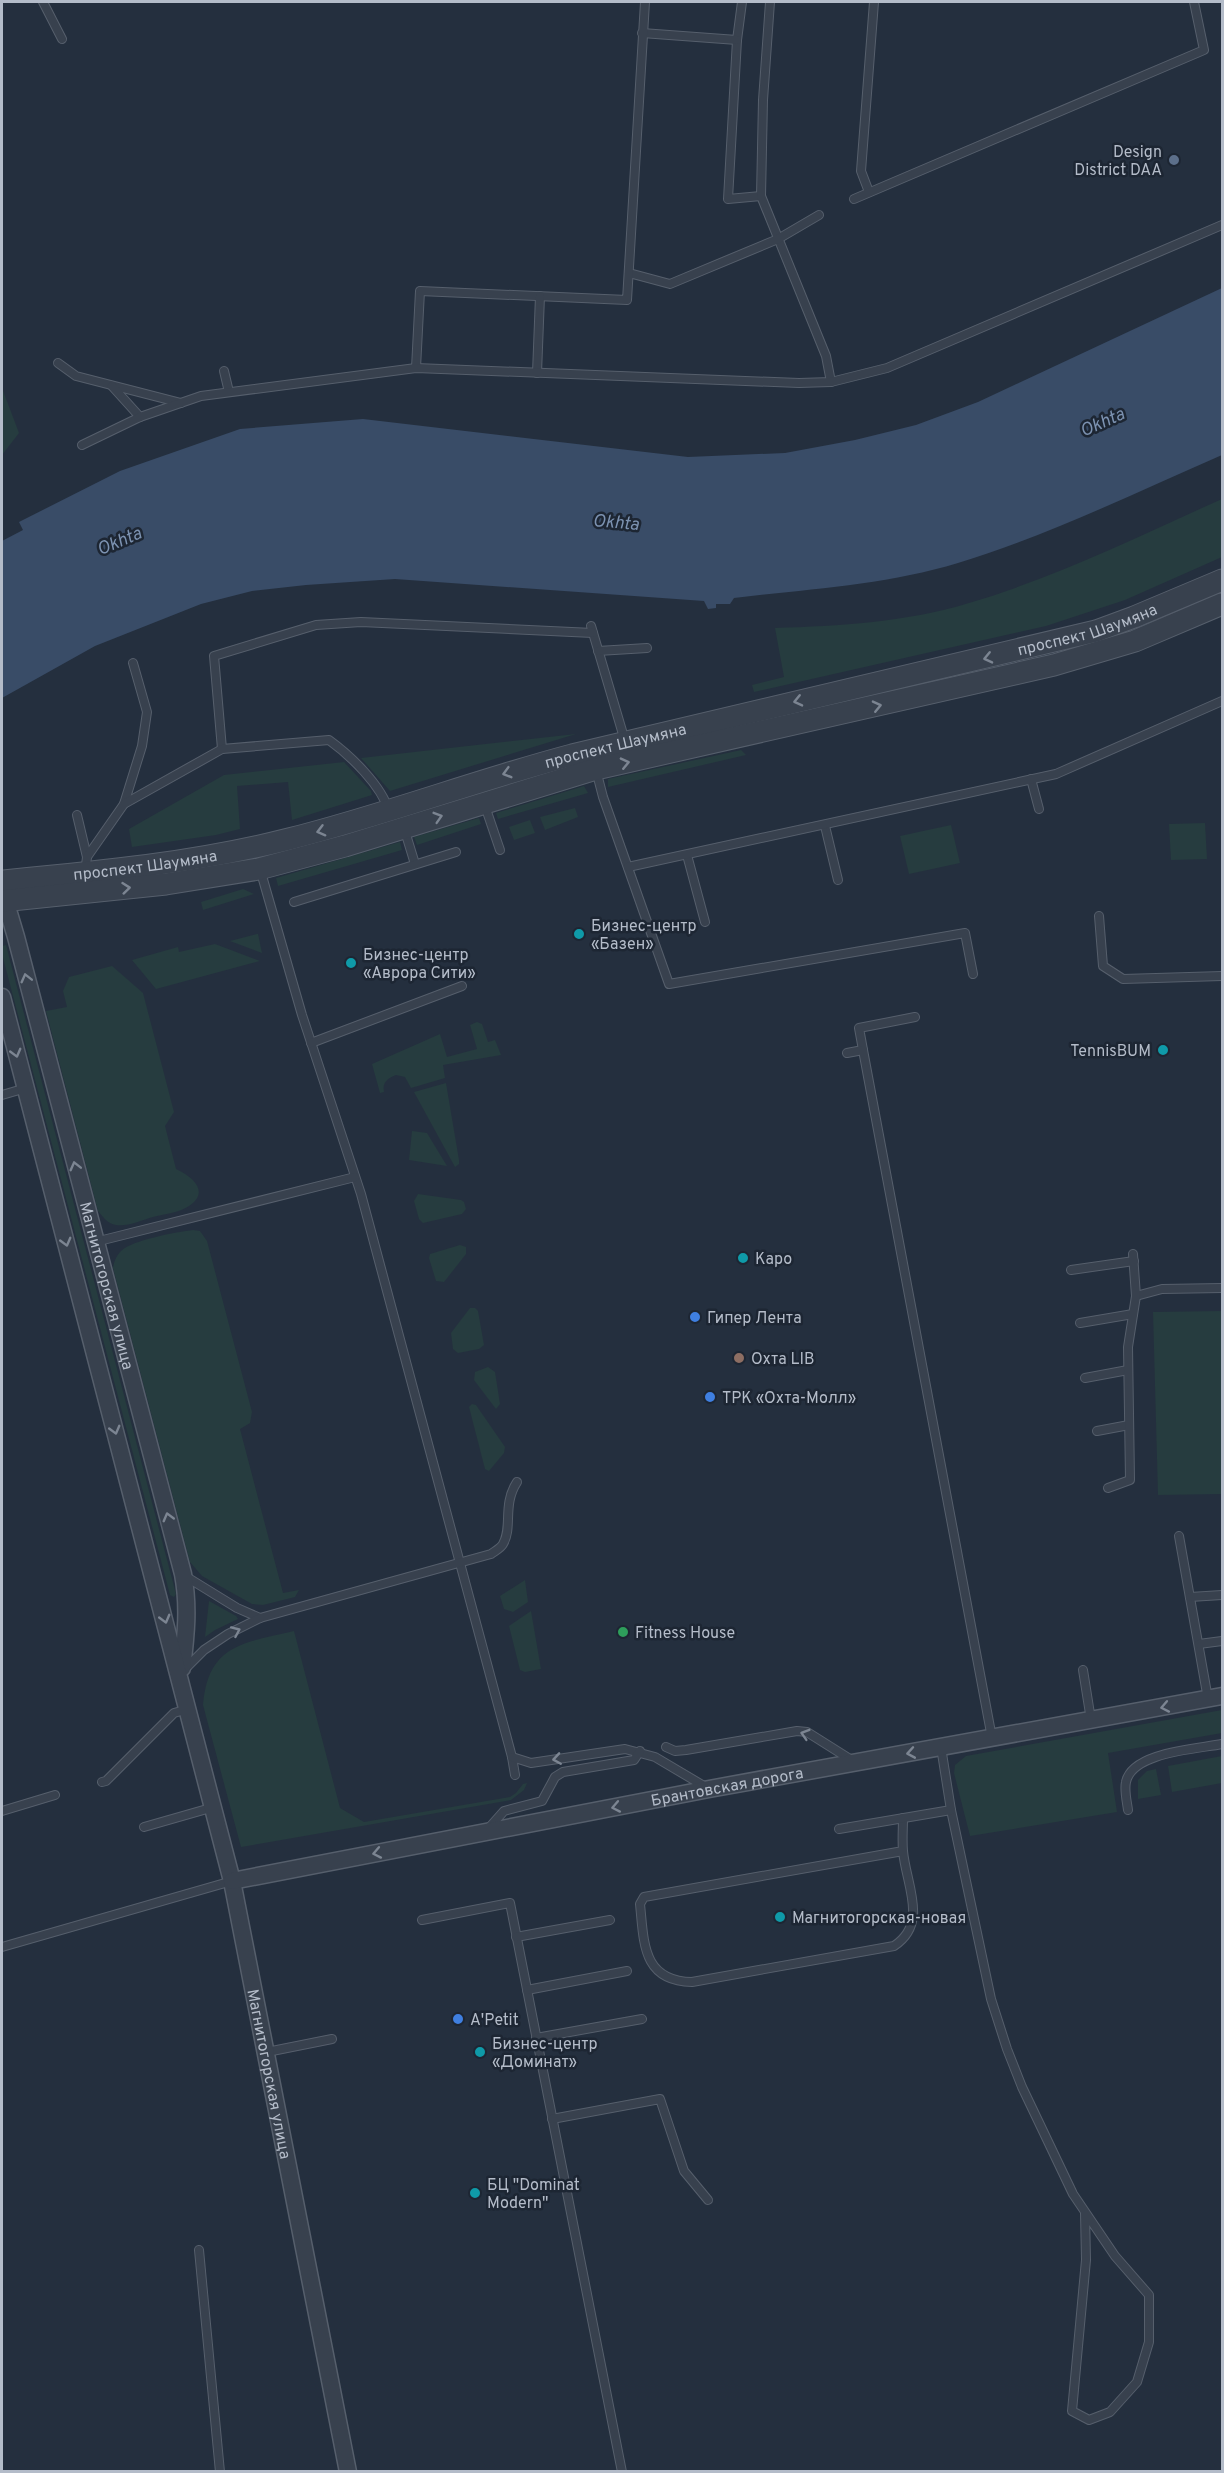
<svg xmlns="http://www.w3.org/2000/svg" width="1224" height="2473" viewBox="0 0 1224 2473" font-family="Overpass,sans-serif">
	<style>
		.green { fill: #263c3f }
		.water { fill: #394c67 }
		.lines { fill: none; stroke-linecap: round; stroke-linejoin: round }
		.service-casing { stroke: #565f6c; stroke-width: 10 }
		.minor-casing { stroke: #565f6c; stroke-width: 19 }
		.tertiary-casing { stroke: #565f6c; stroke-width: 23 }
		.service { stroke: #38414e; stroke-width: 8 }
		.minor { stroke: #38414e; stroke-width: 16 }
		.tertiary { stroke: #38414e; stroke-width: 21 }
		.oneway { stroke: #7c8592 }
		.service-dot { fill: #5c6f8a; stroke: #1d2633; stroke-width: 2 }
		.culture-dot { fill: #0f9aa8; stroke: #1d2633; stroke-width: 2 }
		.shop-dot { fill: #3f7fe0; stroke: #1d2633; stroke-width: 2 }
		.education-dot { fill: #8d6e63; stroke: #1d2633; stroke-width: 2 }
		.leisure-dot { fill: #2e9e5b; stroke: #1d2633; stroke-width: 2 }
		.labels { text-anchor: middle; stroke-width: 5; stroke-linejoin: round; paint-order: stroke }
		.poi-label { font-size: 16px; fill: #b4bcc9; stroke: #1d2633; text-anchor: start }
		.street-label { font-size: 16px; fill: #b4bcc9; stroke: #1d2633 }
		.water-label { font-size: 18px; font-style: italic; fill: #7c92b1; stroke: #1d2633 }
	</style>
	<rect width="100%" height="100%" fill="#242f3e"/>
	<!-- green -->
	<g class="green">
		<path d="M2 388 19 433 2 455Z"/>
		<path d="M1222 499V557L1125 600 1046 626 754 692 752 685 784 677 775 628C839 626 907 622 969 603 1057 577 1139 536 1222 499Z"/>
		<path d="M576 734 390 791 361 758Z"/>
		<path d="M741 750 746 755 608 787V779Z"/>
		<path d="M344 762 371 791 372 795 292 820 288 782 237 786 240 829 216 835 132 847 129 829 224 775Z"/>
		<path d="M584 786 588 793 498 819 496 813Z"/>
		<path d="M575 808 578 817 545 830 540 817Z"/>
		<path d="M479 818 481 824 417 845 414 837Z"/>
		<path d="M530 820 535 833 514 840 509 827Z"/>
		<path d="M1205 823 1207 859 1171 860 1169 824Z"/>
		<path d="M951 825 960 863 909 874 900 836Z"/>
		<path d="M400 842 402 850 278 886 276 878Z"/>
		<path d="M243 889 254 894 203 910 201 902Z"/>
		<path d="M258 934 262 953 230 941 257 934Z"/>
		<path d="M215 944 260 961 156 989 132 960 178 947 179 952Z"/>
		<path d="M6 945 176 1594 174 1597 170 1595 2 954V946Z"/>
		<path d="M112 966 143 993 174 1112 165 1126 176 1169C191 1176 211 1191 189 1206 179 1213 164 1214 153 1217 142 1220 127 1227 116 1225 108 1224 103 1217 98 1211L46 1011 67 1007 63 991 69 977Z"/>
		<path d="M477 1022 482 1024 488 1042 495 1040 501 1055 443 1065 445 1078 411 1088 405 1077 396 1075C388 1078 382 1082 384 1092L380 1093 372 1064 440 1034 447 1057 477 1049 470 1025Z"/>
		<path d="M446 1083 459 1160V1164L455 1167 414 1092Z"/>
		<path d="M412 1131 427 1133 447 1166 409 1160Z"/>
		<path d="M418 1194 461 1200 464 1202 466 1209 462 1214 423 1223 419 1219 414 1201Z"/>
		<path d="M193 1230 200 1231 207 1241 252 1412 250 1423 240 1429 283 1593 299 1590 295 1597 263 1605 252 1604 202 1576 190 1562 113 1268C114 1262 116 1256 121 1251 132 1240 177 1232 193 1230Z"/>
		<path d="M460 1245 466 1247V1254L444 1282 436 1281 429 1258 430 1254Z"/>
		<path d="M470 1308H475L478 1311 484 1345 479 1349 458 1353 453 1349 451 1333Z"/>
		<path d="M1222 1311V1494L1158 1495 1153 1312Z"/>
		<path d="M488 1367 495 1372 500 1404 496 1409 474 1380 475 1372Z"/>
		<path d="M472 1404 476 1405 505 1447 504 1453 489 1471 485 1469 469 1407Z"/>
		<path d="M525 1580 528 1602 513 1612 504 1609 500 1596Z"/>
		<path d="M209 1601 236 1616 238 1619 215 1630 205 1637Z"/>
		<path d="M531 1611 541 1669 525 1672 520 1670 509 1626Z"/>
		<path d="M294 1631 340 1808 364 1822 510 1797 516 1793 523 1784 527 1783 524 1790 511 1800 241 1847 203 1705C208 1644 244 1643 294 1631Z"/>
		<path d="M1222 1710V1733L1108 1753 1117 1812 970 1836 954 1773 955 1765 966 1756Z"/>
		<path d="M1222 1756V1783L1172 1792 1168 1766Z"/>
		<path d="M1156 1769 1161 1795 1138 1799V1780L1147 1771Z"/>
	</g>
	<!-- water -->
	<path class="water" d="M1222 288V455C1137 492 1047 536 958 563 886 585 808 589 734 598L730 604H716V608L708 609 704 601 395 579 306 585 252 591 201 604 95 646 2 698V541L23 530 19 522 120 471 240 429 363 419 688 457 785 453 855 440 916 425 978 402Z"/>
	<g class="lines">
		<!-- service casing -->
		<g class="service-casing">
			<g id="service">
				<path d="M43 2 62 39"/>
				<path d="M742 2 737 40 728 199 761 196"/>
				<path d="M770 2 763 100 761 196 826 356 831 382"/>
				<path d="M642 33 737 40"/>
				<path d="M869 192 861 171 874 2"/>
				<path d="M854 199 1204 50 1194 2"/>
				<path d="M629 273 670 284 778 239 819 215"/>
				<path d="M58 363 76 376 181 403"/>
				<path d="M416 368 420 291 627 300 645 2"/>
				<path d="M224 371 229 392"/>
				<path d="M537 373 540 296"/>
				<path d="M112 386 140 417"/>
				<path d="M82 445 140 417 201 396 416 368 799 383 831 382 887 368 1222 225"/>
				<path d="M591 626 625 741"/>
				<path d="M598 651 647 648"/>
				<path d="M222 749 214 656 316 625 361 622 593 633"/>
				<path d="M596 770 603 797 669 984 965 933 973 974"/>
				<path d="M1031 779 1039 809"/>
				<path d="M484 803 500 850"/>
				<path d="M124 804 142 746 147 712 133 663"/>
				<path d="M77 815 87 857"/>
				<path d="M825 826 838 880"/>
				<path d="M404 828 415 864"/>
				<path d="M687 855 705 922"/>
				<path d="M628 867 1056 774 1222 701"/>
				<path d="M260 869 302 1015 361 1194 512 1757 515 1775"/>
				<path d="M85 873 87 857 124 804 222 749 329 740C351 756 381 785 389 811"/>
				<path d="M294 902 456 852"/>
				<path d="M1099 916 1103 966 1123 979 1222 976"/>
				<path d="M311 1043 462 986"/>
				<path d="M863 1050 859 1028 915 1017"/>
				<path d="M847 1053 863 1050 992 1738"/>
				<path d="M2 1095 26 1088"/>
				<path d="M95 1242 355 1177"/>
				<path d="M1071 1270 1134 1261"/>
				<path d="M1136 1296 1162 1289 1222 1288"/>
				<path d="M1080 1323 1133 1314"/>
				<path d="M1085 1378 1128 1370"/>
				<path d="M1097 1431 1129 1425"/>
				<path d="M1108 1488 1130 1480 1128 1347 1136 1296 1133 1254"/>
				<path d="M1179 1536 1208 1699"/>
				<path d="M185 1576 237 1608 260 1618"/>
				<path d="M1190 1597 1222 1595"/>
				<path d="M1199 1644 1222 1641"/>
				<path d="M184 1670 204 1650 228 1634 260 1618 491 1554C495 1551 501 1548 503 1544 513 1527 502 1505 517 1482"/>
				<path d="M1083 1670 1091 1720"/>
				<path d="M666 1747 675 1751 686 1750 797 1731 807 1732 853 1761"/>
				<path d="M941 1747 951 1810 991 1999 1007 2049 1022 2087 1073 2194 1115 2256 1149 2295V2342L1137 2382 1110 2412 1089 2420 1072 2411 1086 2260 1085 2213"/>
				<path d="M512 1757 531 1763 625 1749 655 1757 709 1789"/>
				<path d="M102 1782 106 1781 174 1713 188 1709"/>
				<path d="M1128 1810C1127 1802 1124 1790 1126 1782 1132 1752 1197 1749 1222 1744"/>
				<path d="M2 1811 55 1795"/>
				<path d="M903 1818C903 1829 902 1840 903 1851 906 1885 929 1923 894 1946L692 1982C642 1981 644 1942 640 1904L644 1897 903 1851"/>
				<path d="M144 1827 214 1807"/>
				<path d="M488 1829 504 1811 542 1801 555 1777 563 1772 634 1760 640 1751"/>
				<path d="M839 1829 951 1810"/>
				<path d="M422 1920 510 1903 622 2472"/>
				<path d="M516 1937 610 1920"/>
				<path d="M2 1947 232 1881"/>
				<path d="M527 1990 627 1971"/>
				<path d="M536 2038 642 2019"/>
				<path d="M267 2052 332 2039"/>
				<path d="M552 2119 660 2099 684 2171 708 2200"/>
				<path d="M199 2250 220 2472"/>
			</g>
		</g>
		<!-- minor casing -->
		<g class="minor-casing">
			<g id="minor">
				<path id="s1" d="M2 896 5 900 16 937 183 1574C189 1606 186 1635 182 1668"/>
				<path id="s2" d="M2 997 232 1881 348 2472"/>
				<path id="s3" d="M232 1881 709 1789 1222 1696"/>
			</g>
		</g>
		<!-- tertiary casing -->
		<g class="tertiary-casing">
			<g id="tertiary">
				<path id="s4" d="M2 881C98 872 195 863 289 839 385 815 477 780 572 755L1096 631 1134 617 1222 580"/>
				<path d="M2 901 166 884 259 869 345 846 596 769 1054 665 1135 641 1222 604"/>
			</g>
		</g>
		<!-- service -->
		<use href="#service" class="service"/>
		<!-- minor -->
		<use href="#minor" class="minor"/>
		<!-- tertiary -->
		<use href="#tertiary" class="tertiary"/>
	</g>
	<!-- one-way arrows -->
	<defs><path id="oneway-chevron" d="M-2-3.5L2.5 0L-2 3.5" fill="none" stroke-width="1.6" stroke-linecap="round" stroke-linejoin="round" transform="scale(1.5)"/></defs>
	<g class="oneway">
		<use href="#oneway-chevron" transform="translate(988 658) rotate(167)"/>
		<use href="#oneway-chevron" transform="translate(798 701) rotate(167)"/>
		<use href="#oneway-chevron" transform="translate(877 706) rotate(-13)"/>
		<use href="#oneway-chevron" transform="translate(625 763) rotate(-13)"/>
		<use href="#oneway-chevron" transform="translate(507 773) rotate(164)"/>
		<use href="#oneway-chevron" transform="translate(438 817) rotate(-17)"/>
		<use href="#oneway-chevron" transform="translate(321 831) rotate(165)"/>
		<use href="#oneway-chevron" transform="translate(126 888) rotate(-6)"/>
		<use href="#oneway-chevron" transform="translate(26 978) rotate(-104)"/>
		<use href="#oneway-chevron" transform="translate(16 1053) rotate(75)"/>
		<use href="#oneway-chevron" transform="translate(75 1166) rotate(-104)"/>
		<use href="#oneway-chevron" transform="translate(66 1242) rotate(75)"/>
		<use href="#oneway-chevron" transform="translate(115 1430) rotate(75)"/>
		<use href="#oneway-chevron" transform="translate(168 1517) rotate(-105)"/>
		<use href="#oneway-chevron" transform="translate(165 1619) rotate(75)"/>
		<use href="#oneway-chevron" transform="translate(236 1631) rotate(-24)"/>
		<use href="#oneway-chevron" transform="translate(1165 1707) rotate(169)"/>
		<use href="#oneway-chevron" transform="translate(805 1734) rotate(-163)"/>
		<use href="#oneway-chevron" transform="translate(911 1753) rotate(170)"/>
		<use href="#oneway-chevron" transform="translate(557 1759) rotate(171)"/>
		<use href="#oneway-chevron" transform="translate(616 1807) rotate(169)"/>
		<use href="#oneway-chevron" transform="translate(377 1853) rotate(169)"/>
	</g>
	<!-- markers -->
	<circle class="service-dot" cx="1174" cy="160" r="6"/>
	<g class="culture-dot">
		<circle cx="579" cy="934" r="6"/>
		<circle cx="351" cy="963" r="6"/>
		<circle cx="1163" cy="1050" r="6"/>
		<circle cx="743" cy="1258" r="6"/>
		<circle cx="780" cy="1917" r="6"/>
		<circle cx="480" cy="2052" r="6"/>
		<circle cx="475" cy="2193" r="6"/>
	</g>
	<g class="shop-dot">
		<circle cx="695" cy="1317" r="6"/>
		<circle cx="710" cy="1397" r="6"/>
		<circle cx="458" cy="2019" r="6"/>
	</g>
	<circle class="education-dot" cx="739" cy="1358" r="6"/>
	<circle class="leisure-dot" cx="623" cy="1632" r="6"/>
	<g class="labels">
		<!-- poi labels -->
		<g class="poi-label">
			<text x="1162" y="157" text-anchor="end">Design<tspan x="1162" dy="18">District DAA</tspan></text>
			<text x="591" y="931">Бизнес-центр<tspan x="591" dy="18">«Базен»</tspan></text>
			<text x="363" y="960">Бизнес-центр<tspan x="363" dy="18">«Аврора Сити»</tspan></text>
			<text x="1151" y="1056" text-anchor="end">TennisBUM</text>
			<text x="755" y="1264">Каро</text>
			<text x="707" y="1323">Гипер Лента</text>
			<text x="751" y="1364">Охта LIB</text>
			<text x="722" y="1403">ТРК «Охта-Молл»</text>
			<text x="635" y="1638">Fitness House</text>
			<text x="792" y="1923">Магнитогорская-новая</text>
			<text x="470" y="2025">A'Petit</text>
			<text x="492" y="2049">Бизнес-центр<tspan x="492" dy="18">«Доминат»</tspan></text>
			<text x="487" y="2190">БЦ "Dominat<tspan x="487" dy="18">Modern"</tspan></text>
		</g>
		<!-- street labels -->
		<g class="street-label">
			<text dy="6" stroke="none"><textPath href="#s4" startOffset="1116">проспект Шаумяна</textPath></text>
			<text dy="6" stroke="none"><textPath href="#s4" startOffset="630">проспект Шаумяна</textPath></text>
			<text dy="6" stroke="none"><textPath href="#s4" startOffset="144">проспект Шаумяна</textPath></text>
			<text dy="6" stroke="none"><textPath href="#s1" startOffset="404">Магнитогорская улица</textPath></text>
			<text dy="6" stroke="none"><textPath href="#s3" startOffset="504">Брантовская дорога</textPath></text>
			<text dy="6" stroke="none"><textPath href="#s2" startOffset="1110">Магнитогорская улица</textPath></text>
		</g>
		<!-- water labels -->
		<g class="water-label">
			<text transform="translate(1102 422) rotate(-24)" y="6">Okhta</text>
			<text transform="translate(616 522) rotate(5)" y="6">Okhta</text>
			<text transform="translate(119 541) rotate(-23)" y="6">Okhta</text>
		</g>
	</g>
	<!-- border -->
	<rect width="1224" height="2473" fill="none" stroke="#b4bcc9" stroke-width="6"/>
</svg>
